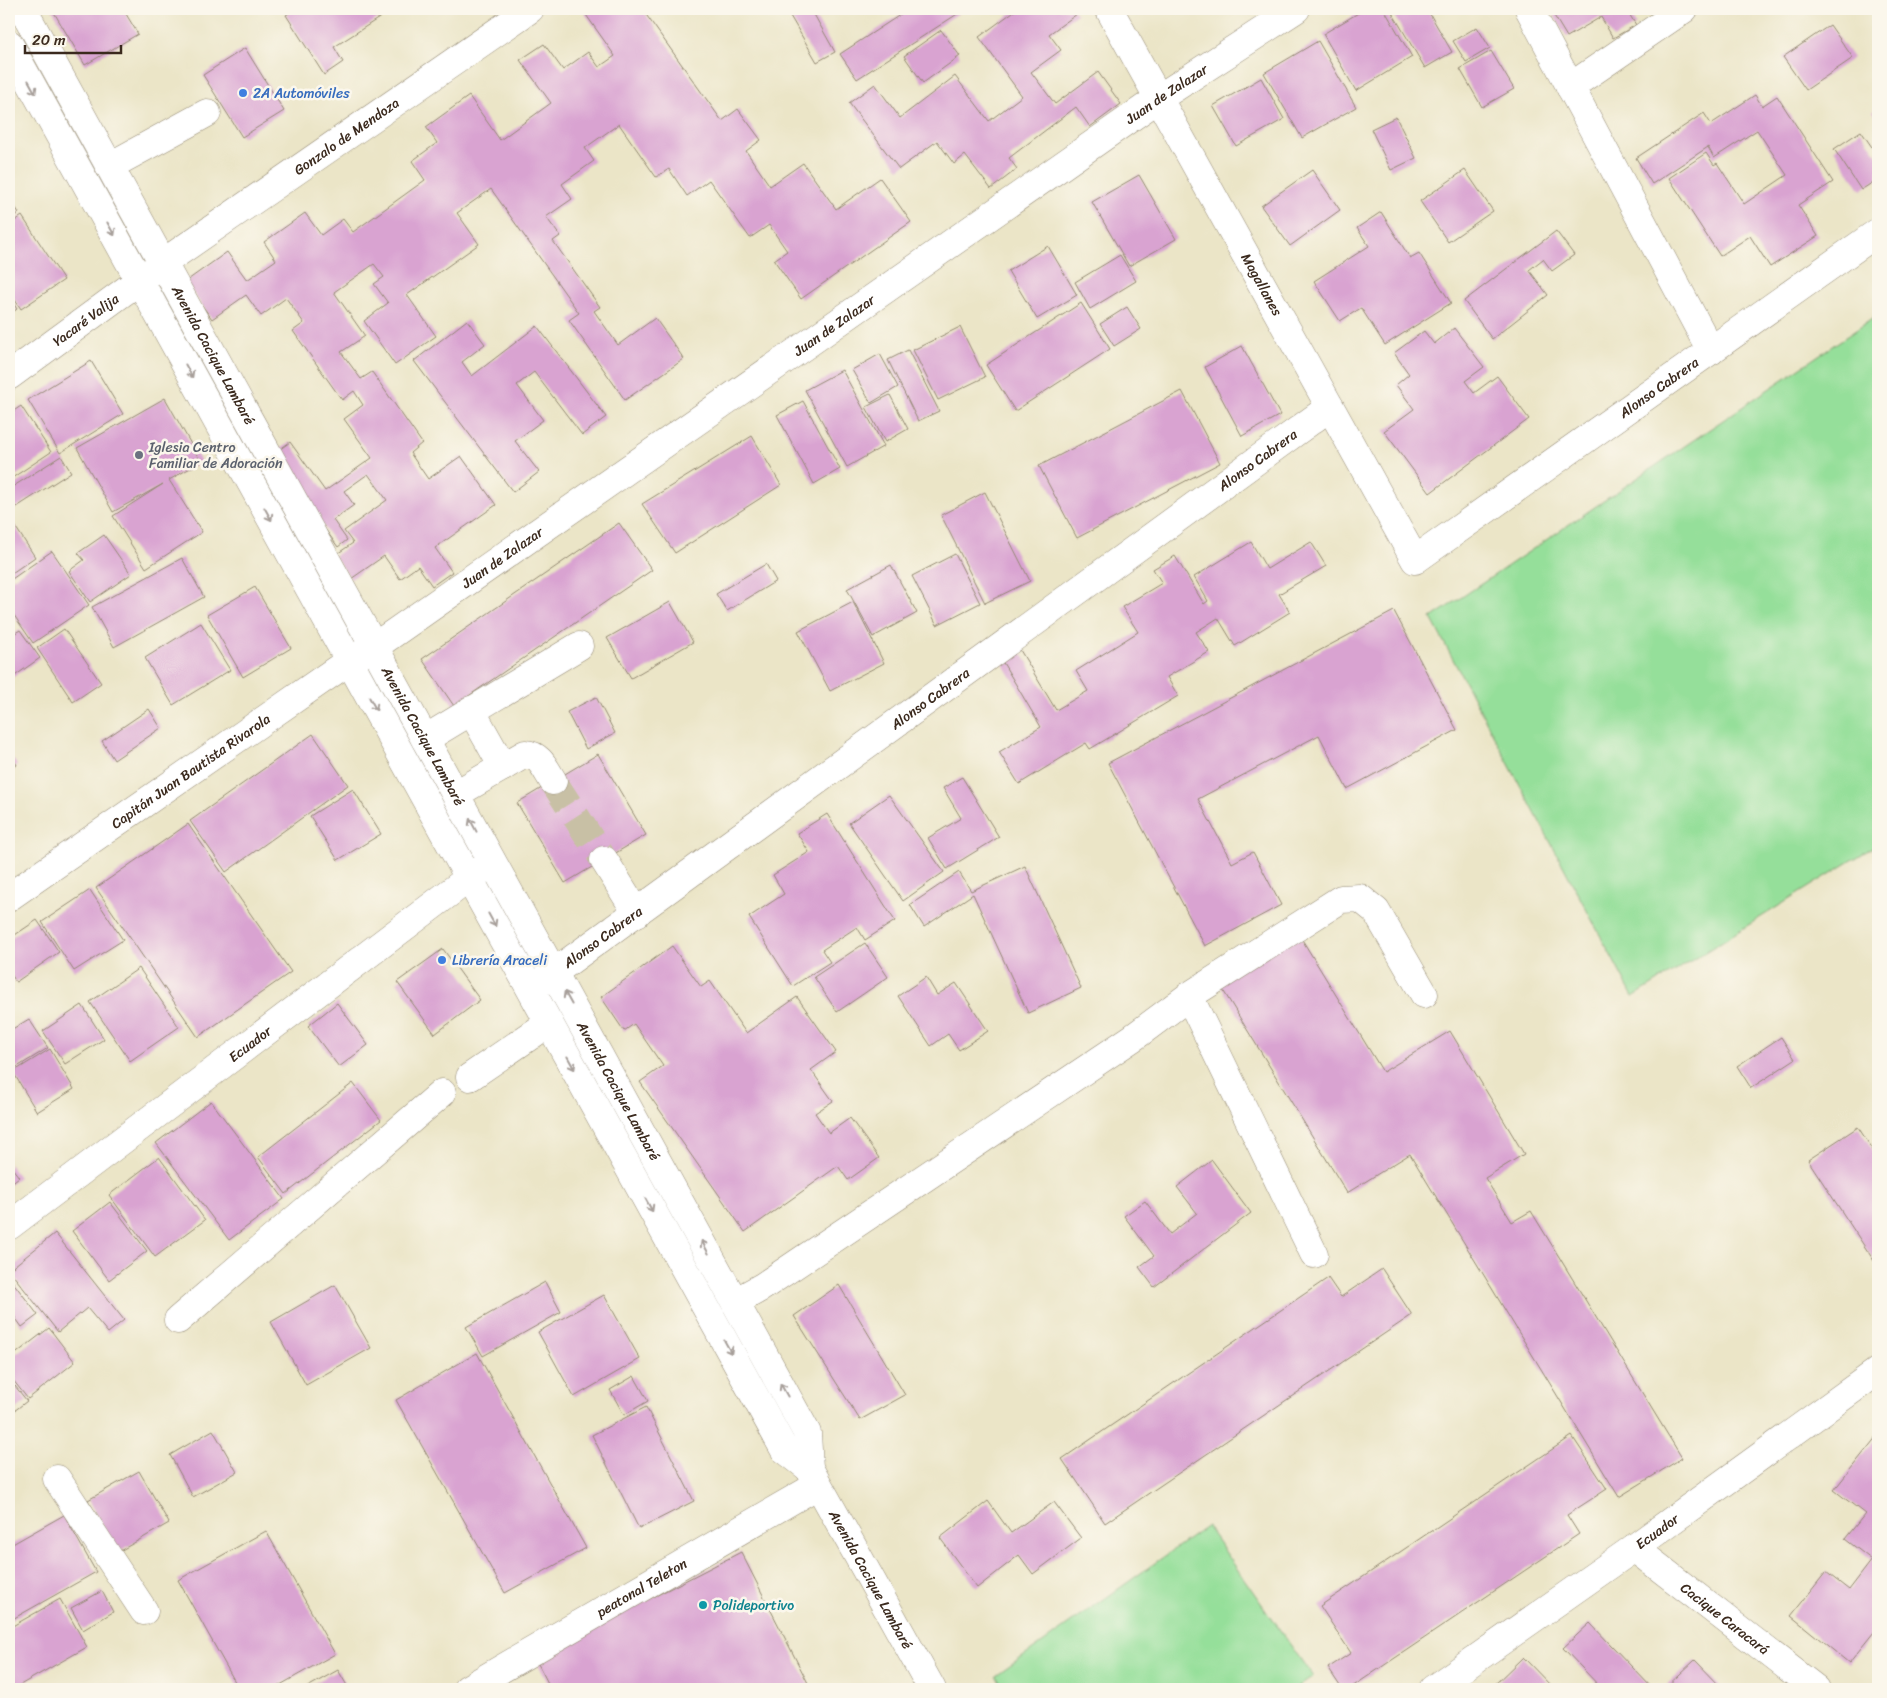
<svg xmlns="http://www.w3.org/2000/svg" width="1887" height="1698" viewBox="0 0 1887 1698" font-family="Sriracha,sans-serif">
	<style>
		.green { fill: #95df9a; stroke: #68845c }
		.building { fill: #d9a3d1 }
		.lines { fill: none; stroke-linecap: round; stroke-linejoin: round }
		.minor-tunnel { stroke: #c8c0a5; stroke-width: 28; stroke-dasharray: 28 14; stroke-linecap: butt }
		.minor-casing { stroke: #938872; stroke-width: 29 }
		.major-casing { stroke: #938872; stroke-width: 29 }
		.minor { stroke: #fff; stroke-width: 28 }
		.major { stroke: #fff; stroke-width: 28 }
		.oneway { stroke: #a79f9a }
		.shop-dot { fill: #3f7fe0; stroke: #fbf7ec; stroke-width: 2 }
		.worship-dot { fill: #6b7280; stroke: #fbf7ec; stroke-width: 2 }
		.culture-dot { fill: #0f9aa8; stroke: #fbf7ec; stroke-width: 2 }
		.labels { text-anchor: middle; stroke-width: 5; stroke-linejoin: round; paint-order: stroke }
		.shop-label { font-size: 14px; fill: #366cbe; stroke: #fbf7ec; text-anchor: start }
		.street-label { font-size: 14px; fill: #3b2a1e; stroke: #fbf7ec }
		.worship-label { font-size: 14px; fill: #5b616d; stroke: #fbf7ec; text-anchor: start }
		.culture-label { font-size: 14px; fill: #0d838f; stroke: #fbf7ec; text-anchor: start }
	</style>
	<rect width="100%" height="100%" fill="#fbf7ec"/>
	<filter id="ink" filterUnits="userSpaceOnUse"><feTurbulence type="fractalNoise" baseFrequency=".02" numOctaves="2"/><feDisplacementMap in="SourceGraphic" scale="10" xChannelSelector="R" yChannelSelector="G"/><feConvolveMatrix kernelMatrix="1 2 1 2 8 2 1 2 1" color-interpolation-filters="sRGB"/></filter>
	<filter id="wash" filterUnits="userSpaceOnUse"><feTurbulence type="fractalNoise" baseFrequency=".0096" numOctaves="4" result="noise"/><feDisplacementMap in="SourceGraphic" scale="20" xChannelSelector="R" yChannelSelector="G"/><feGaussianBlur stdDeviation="1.12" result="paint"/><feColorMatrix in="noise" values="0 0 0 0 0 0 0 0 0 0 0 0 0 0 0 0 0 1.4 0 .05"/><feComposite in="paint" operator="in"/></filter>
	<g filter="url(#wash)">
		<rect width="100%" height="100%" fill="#ebe5c7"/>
		<!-- green -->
		<g class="green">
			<path d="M1878 315V844L1633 997 1431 618Z"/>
			<path d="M1207 1526 1313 1677 1296 1689H1006L996 1676Z"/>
		</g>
		<g id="blocks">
			<!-- building -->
			<g class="building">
				<path d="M52 9H123L138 34 85 65Z"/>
				<path d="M295 9H393L334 47 343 62 324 75 286 15Z"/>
				<path d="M588 9H642L722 121 738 109 761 140 746 151 770 186 803 163 836 209 880 178 911 222 801 299 774 260 787 251 769 225 750 238 709 180 687 196 669 169 656 177 619 124 585 148 594 161 562 184 572 199 546 217 560 236 553 241 600 307 594 311 618 345 655 318 684 359 625 400 569 320 579 313 491 189 457 213 479 244 407 295 436 336 395 365 364 321 388 303 374 284 384 277 374 264 334 292 365 336 341 352 361 379 372 372 422 443 410 453 428 479 461 456 496 505 435 548 452 572 432 586 418 566 400 579 384 556 351 579 334 556 353 543 344 531 387 500 368 474 344 491 354 505 333 520 347 540 338 547 272 455 290 442 325 491 372 458 344 419 363 405 354 391 342 400 293 331 304 323 286 298 261 316 246 295 212 319 185 282 227 252 247 280 276 260 264 242 305 213 321 235 343 219 353 232 425 180 412 161 437 143 426 127 469 96 500 140 551 103 520 60 544 44 563 70 588 52 599 67 615 56 584 12Z"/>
				<path d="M786 9H811L835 52 817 62Z"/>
				<path d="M909 9H965L857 79 840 54Z"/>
				<path d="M1017 9H1073L1077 14 1049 34 1061 50 1031 72 1055 104 1098 72 1121 104 1090 127 1076 107 1009 158 1017 169 991 189 965 155 954 164 937 141 899 169 849 103 875 84 900 118 955 76 989 121 1022 96 979 37Z"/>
				<path d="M1365 9H1384L1412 57 1356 91 1323 34Z"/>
				<path d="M1390 9H1427L1452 52 1425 68Z"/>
				<path d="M1550 9H1626L1636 25 1613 38 1601 17 1567 37Z"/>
				<path d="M1830 25 1853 58 1806 90 1783 57Z"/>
				<path d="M1477 27 1490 48 1466 62 1453 41Z"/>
				<path d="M941 30 960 56 923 83 904 56Z"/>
				<path d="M1318 41 1356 107 1302 138 1264 73Z"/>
				<path d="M245 48 284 111 242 137 203 75Z"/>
				<path d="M1491 51 1514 89 1482 107 1460 69Z"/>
				<path d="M1261 78 1284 119 1236 146 1213 106Z"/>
				<path d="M1755 95 1762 106 1777 96 1833 182 1798 205 1818 236 1770 267 1750 236 1720 256 1669 178 1706 153 1714 165 1717 163 1744 204 1787 175 1757 130 1714 158 1708 147 1652 184 1636 158 1704 113 1711 124Z"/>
				<path d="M1878 107V119L1873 111Z"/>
				<path d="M1396 117 1416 158 1391 170 1371 129Z"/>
				<path d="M1861 131 1878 156V179L1861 190 1834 149Z"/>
				<path d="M1312 170 1340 210 1290 246 1261 206Z"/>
				<path d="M1465 170 1493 211 1448 242 1420 201Z"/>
				<path d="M1139 175 1176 239 1129 266 1092 202Z"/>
				<path d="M9 197 19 213 9 220Z"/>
				<path d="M1381 212 1410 258 1419 253 1451 303 1385 345 1361 308 1340 321 1314 281 1369 246 1357 228Z"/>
				<path d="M22 216 64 280 21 309 9 291V225Z"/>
				<path d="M1556 231 1574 255 1552 271 1543 259 1529 270 1548 295 1492 339 1464 301Z"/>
				<path d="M1048 246 1077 295 1037 319 1008 271Z"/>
				<path d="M1120 255 1136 281 1090 309 1075 282Z"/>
				<path d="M9 297 17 309 9 315Z"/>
				<path d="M1081 303 1110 349 1015 411 986 365Z"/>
				<path d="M1127 307 1141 329 1114 346 1100 324Z"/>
				<path d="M467 320 485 344 462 362 472 376 537 326 606 417 582 435 534 372 517 385 543 420 515 441 539 472 513 492 414 361Z"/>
				<path d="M960 327 985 377 938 400 913 350Z"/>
				<path d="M1454 328 1484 367 1465 381 1474 393 1497 376 1529 419 1430 493 1384 431 1414 409 1396 385 1409 374 1394 353 1424 331 1434 344Z"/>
				<path d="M1242 346 1280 415 1242 436 1205 367Z"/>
				<path d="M908 350 939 411 918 421 888 360Z"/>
				<path d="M880 354 898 387 871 403 852 370Z"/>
				<path d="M91 361 123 414 60 453 28 400Z"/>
				<path d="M842 370 884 446 847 467 805 390Z"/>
				<path d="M1182 391 1220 463 1077 538 1039 466Z"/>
				<path d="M890 395 908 429 885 442 866 407Z"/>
				<path d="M165 398 201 462 169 480 202 532 146 568 113 516 163 484 113 512 77 448Z"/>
				<path d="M803 401 840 469 814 484 777 415Z"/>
				<path d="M21 406 51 452 9 480V414Z"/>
				<path d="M752 436 781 485 675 553 642 504Z"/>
				<path d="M61 456 71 472 9 512V489Z"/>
				<path d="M985 492 1030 581 985 603 941 515Z"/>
				<path d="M9 517 35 557 9 575Z"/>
				<path d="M619 523 652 570 454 706 422 659Z"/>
				<path d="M104 535 131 574 90 602 69 571 84 560 78 553Z"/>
				<path d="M1251 542 1267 569 1311 542 1326 566 1279 594 1290 612 1235 646 1218 618 1196 632 1209 652 1167 677 1178 696 1090 749 1086 743 1019 784 999 752 1041 727 1002 661 1020 650 1056 710 1088 691 1076 671 1138 632 1122 607 1162 583 1153 569 1175 556 1204 604 1208 601 1194 577Z"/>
				<path d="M52 551 89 605 33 643 9 608V581Z"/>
				<path d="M955 554 980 603 937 625 912 576Z"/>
				<path d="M182 558 204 597 114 647 92 607Z"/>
				<path d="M766 564 776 581 727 611 716 594Z"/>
				<path d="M891 565 917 613 873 637 847 589Z"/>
				<path d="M255 587 291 648 243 677 207 615Z"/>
				<path d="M670 602 693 642 631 678 607 638Z"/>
				<path d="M853 602 884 663 830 691 798 631Z"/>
				<path d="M1394 611 1457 730 1347 789 1319 735 1198 799 1232 863 1253 852 1281 905 1205 946 1108 763Z"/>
				<path d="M201 623 230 670 173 705 145 658Z"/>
				<path d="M64 629 101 683 73 702 37 648Z"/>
				<path d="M20 630 40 658 9 680V637Z"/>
				<path d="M596 697 615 733 586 749 567 712Z"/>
				<path d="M149 709 161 728 114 760 102 741Z"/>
				<path d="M313 734 348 785 226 872 190 821Z"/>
				<path d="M9 753 17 765 9 770Z"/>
				<path d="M598 754 646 835 565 883 517 803Z"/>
				<path d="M962 777 999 837 947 869 928 838 961 818 943 788Z"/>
				<path d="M353 789 381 834 338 860 310 816Z"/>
				<path d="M889 795 944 872 903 901 849 823Z"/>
				<path d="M827 814 895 921 865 940 857 927 822 950 830 962 793 986 749 917 784 894 773 875 809 852 797 833Z"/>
				<path d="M188 824 291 972 198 1037 96 888Z"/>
				<path d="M1025 866 1081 988 1028 1013 973 894 924 927 910 905 959 872 971 891Z"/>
				<path d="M90 890 123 940 74 971 42 922Z"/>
				<path d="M37 920 59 952 16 982 9 971V939Z"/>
				<path d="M1298 933 1383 1072 1450 1031 1524 1154 1485 1178 1512 1222 1531 1211 1682 1458 1619 1497 1410 1154 1347 1193 1218 982Z"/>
				<path d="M865 943 888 977 837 1012 814 977Z"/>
				<path d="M672 946 701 987 710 981 746 1033 797 997 836 1052 811 1070 833 1101 815 1113 829 1133 850 1118 879 1158 848 1180 838 1166 745 1232 640 1082 663 1066 634 1024 624 1031 601 997Z"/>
				<path d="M443 949 480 1000 435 1034 397 982Z"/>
				<path d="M139 968 179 1027 130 1061 90 1002Z"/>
				<path d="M926 977 937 995 956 983 988 1031 959 1050 948 1034 931 1046 898 996Z"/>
				<path d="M337 1003 368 1045 339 1067 308 1026Z"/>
				<path d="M82 1005 104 1039 65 1064 43 1031Z"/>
				<path d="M29 1019 48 1048 9 1072V1031Z"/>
				<path d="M1781 1037 1795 1059 1751 1088 1737 1066Z"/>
				<path d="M50 1049 74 1089 37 1112 13 1072Z"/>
				<path d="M353 1083 381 1120 286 1194 258 1157Z"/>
				<path d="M211 1101 284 1199 229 1240 156 1143Z"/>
				<path d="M1858 1127 1878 1158V1267L1808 1160Z"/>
				<path d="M159 1157 205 1220 155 1257 109 1195Z"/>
				<path d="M1212 1160 1251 1213 1154 1287 1139 1267 1154 1256 1124 1216 1145 1201 1170 1234 1197 1213 1177 1187Z"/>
				<path d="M9 1164 19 1177 9 1185Z"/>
				<path d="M110 1202 147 1251 109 1280 72 1231Z"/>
				<path d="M55 1233 124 1320 108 1333 87 1308 58 1332 9 1270Z"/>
				<path d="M1382 1269 1412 1315 1105 1523 1062 1459 1328 1278 1341 1297Z"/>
				<path d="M9 1277 38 1315 22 1327 9 1309Z"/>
				<path d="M545 1282 561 1312 483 1356 466 1327Z"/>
				<path d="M335 1285 371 1348 306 1385 271 1322Z"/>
				<path d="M839 1285 905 1395 860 1420 794 1316Z"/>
				<path d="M604 1295 640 1359 574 1397 538 1332Z"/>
				<path d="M49 1328 75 1362 28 1399 9 1375V1359Z"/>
				<path d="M477 1353 586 1548 505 1593 396 1400Z"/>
				<path d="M634 1376 648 1401 624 1415 610 1390Z"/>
				<path d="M15 1386 27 1401 9 1415V1391Z"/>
				<path d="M646 1407 694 1501 639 1529 592 1435Z"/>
				<path d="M213 1430 237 1472 193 1497 170 1455Z"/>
				<path d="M1572 1436 1607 1489 1567 1515 1579 1534 1349 1689H1342L1328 1668 1351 1653 1320 1606Z"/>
				<path d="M1877 1436 1878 1530 1875 1534 1878 1537V1627L1849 1663 1791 1616 1826 1572 1849 1590 1872 1560 1845 1539 1865 1514 1834 1490Z"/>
				<path d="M139 1471 169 1523 118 1552 88 1500Z"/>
				<path d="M988 1501 1011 1533 1054 1502 1081 1538 1033 1574 1019 1555 977 1588 940 1538Z"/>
				<path d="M64 1515 96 1572 9 1621V1546Z"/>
				<path d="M266 1531 335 1654 273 1689H239L178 1580Z"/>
				<path d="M741 1552 811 1689H551L535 1658Z"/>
				<path d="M102 1591 113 1612 83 1630 71 1608Z"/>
				<path d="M60 1599 87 1647 13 1689H9V1628Z"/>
				<path d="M1590 1623 1653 1689H1602L1563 1648Z"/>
				<path d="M1523 1657 1554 1689H1490Z"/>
				<path d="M1695 1660 1723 1689H1664Z"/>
				<path d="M338 1670 349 1689H304Z"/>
			</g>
		</g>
	</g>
	<g filter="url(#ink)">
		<use href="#blocks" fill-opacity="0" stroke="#938872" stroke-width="1"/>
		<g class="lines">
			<!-- minor-tunnel -->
			<path class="minor-tunnel" d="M553 781 604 860"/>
			<!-- minor casing -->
			<g class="minor-casing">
				<g id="minor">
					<path id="s1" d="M1109 9 1415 560 1878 232"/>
					<path d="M1529 9 1711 351"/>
					<path d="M1570 87 1684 9"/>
					<path d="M110 166 207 113"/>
					<path id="s2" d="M9 376 163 263 530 9"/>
					<path d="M471 710 503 767"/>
					<path d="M425 739 579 646"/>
					<path d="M456 794 525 754C541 755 545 769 553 781"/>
					<path d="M604 860 637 913"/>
					<path id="s3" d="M9 897 349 661 374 647 1159 98 1296 9"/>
					<path id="s4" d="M534 987 1330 407"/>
					<path d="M1189 996 1341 899 1360 898 1376 911 1424 994"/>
					<path d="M470 1077 549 1023"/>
					<path id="s5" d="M9 1226 469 878 489 865"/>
					<path d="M735 1302 762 1287 1134 1037 1189 996 1314 1254"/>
					<path d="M178 1320 442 1093"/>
					<path d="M57 1479 144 1611"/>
					<path id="s6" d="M1634 1548 1816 1689"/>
					<path id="s7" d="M467 1689 818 1485"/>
					<path id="s8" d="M1433 1689 1634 1548 1878 1371"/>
				</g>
			</g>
			<!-- major casing -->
			<g class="major-casing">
				<g id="major">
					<path id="s9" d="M23 9 807 1433 809 1468 932 1689"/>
					<path d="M9 44 784 1449 809 1468"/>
				</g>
			</g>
			<!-- minor -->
			<use href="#minor" class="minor"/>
			<!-- major -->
			<use href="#major" class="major"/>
		</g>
		<!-- one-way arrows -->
		<defs><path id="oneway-shaft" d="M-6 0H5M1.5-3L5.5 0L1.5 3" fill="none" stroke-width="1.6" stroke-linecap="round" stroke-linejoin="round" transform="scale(1.25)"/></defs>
		<g class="oneway">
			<use href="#oneway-shaft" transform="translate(32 87) rotate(61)"/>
			<use href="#oneway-shaft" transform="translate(111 229) rotate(61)"/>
			<use href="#oneway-shaft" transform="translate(189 371) rotate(61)"/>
			<use href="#oneway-shaft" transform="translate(268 514) rotate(61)"/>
			<use href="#oneway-shaft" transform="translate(373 704) rotate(61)"/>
			<use href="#oneway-shaft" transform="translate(473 825) rotate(-118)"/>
			<use href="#oneway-shaft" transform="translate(492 920) rotate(61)"/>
			<use href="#oneway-shaft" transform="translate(568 998) rotate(-119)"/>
			<use href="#oneway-shaft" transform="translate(571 1063) rotate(61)"/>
			<use href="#oneway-shaft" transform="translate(649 1205) rotate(61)"/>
			<use href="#oneway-shaft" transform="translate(705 1247) rotate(-119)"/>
			<use href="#oneway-shaft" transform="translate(728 1347) rotate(61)"/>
			<use href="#oneway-shaft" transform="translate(784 1390) rotate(-119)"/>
		</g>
	</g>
	<!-- markers -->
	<g class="shop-dot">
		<circle cx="243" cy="93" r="5"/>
		<circle cx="442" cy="960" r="5"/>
	</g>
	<circle class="worship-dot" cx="139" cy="455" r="5"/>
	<circle class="culture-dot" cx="703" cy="1605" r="5"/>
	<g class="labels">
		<!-- shop labels -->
		<g class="shop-label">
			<text x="253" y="98">2A Automóviles</text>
			<text x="452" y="965">Librería Araceli</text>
		</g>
		<!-- street labels -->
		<g class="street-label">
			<text dy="5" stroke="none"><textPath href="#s3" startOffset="1409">Juan de Zalazar</textPath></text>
			<text dy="5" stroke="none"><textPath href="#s2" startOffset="414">Gonzalo de Mendoza</textPath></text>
			<text dy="5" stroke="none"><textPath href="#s1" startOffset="315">Magallanes</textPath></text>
			<text dy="5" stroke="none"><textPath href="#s2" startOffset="95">Yacaré Valija</textPath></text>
			<text dy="5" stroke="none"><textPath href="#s3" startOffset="1004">Juan de Zalazar</textPath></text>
			<text dy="5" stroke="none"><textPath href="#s9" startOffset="395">Avenida Cacique Lambaré</textPath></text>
			<text dy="5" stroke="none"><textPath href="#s1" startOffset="929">Alonso Cabrera</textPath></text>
			<text dy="5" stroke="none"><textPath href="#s4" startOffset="895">Alonso Cabrera</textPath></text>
			<text dy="5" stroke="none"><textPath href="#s3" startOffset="599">Juan de Zalazar</textPath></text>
			<text dy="5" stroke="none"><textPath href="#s4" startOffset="490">Alonso Cabrera</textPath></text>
			<text dy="5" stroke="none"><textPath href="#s9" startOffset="830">Avenida Cacique Lambaré</textPath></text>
			<text dy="5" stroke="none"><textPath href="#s3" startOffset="221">Capitán Juan Bautista Rivarola</textPath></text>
			<text dy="5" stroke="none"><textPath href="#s4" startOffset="85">Alonso Cabrera</textPath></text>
			<text dy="5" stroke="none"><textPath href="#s5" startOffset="302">Ecuador</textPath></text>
			<text dy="5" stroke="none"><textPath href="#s9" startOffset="1235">Avenida Cacique Lambaré</textPath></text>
			<text dy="5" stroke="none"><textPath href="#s8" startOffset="274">Ecuador</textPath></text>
			<text dy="5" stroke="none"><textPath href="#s9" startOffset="1788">Avenida Cacique Lambaré</textPath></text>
			<text dy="5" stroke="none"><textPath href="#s7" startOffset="202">peatonal Teleton</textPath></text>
			<text dy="5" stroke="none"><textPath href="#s6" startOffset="115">Cacique Caracará</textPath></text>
		</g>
		<!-- worship labels -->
		<g class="worship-label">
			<text x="149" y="452">Iglesia Centro<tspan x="149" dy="16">Familiar de Adoración</tspan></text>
		</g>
		<!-- culture labels -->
		<g class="culture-label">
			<text x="713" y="1610">Polideportivo</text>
		</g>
	</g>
	<!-- margin -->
	<rect width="1887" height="1698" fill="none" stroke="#fbf7ec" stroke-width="30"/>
	<!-- scale -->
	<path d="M25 45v8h96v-8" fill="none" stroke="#3b2a1e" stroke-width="2.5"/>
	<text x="32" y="45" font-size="15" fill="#3b2a1e" stroke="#fbf7ec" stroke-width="4" paint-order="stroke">20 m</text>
</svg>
